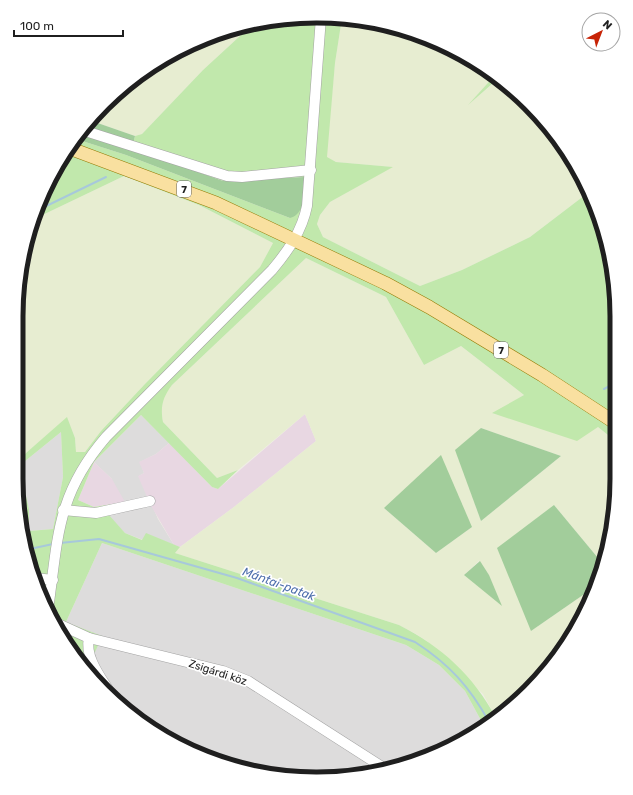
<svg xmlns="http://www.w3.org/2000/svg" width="633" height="795" viewBox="0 0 633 795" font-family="Rubik,sans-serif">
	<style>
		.residential { fill: #dddcdc }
		.industrial { fill: #e8d7e2 }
		.farmland { fill: #e7edd1; fill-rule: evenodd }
		.grass { fill: #c1e8ac; fill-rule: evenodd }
		.forest { fill: #a2cd9b }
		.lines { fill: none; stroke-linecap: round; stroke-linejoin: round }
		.stream { stroke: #a7c8db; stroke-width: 2 }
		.minor-casing { stroke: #a3a3a3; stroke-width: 11 }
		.major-casing { stroke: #957b04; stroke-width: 14 }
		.minor { stroke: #fff; stroke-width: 10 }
		.major { stroke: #f9e0a0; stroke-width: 13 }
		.labels { text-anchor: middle; stroke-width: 3.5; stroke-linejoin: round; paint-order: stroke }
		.shield { fill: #fff; stroke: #626262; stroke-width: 1 }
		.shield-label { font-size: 10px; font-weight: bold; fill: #1f1f1f }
		.street-label { font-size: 11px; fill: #1f1f1f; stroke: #fff }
		.water-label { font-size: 12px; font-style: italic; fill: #4d6eac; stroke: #fff }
		.rim { fill: none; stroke: #1f1f1f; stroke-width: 5 }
	</style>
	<rect width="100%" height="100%" fill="#efede5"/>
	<!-- residential -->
	<g class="residential">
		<path d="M141 415 169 443 156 454 140 462 144 473 139 476 158 519 174 545 147 534 143 540 125 533 108 515 112 479 94 462Z"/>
		<path d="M61 432 63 477 53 529 29 531V509L19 466Z"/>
		<path d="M102 543 406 645 439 665 465 691 484 726 467 739 394 769 316 779 239 769 166 739 104 691 76 655 89 666 66 622Z"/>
	</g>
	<!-- industrial -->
	<g class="industrial">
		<path d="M305 414 316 441 234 507 180 547 174 545 150 504 138 476 144 473 139 462 156 454 169 443 212 487 218 489Z"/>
		<path d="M94 462 112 479 125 502 94 507 78 500Z"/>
	</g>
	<!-- farmland -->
	<g class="farmland">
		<path d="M342 18 395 26 450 47 495 75 471 102 500 78 543 119 577 166 589 192 530 237 462 270 420 286 323 237 317 224 320 215 330 202 392 167 336 162 326 157 335 63Z"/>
		<path d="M253 24 203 70 142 134 135 136 89 120 166 56 220 32Z"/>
		<path d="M124 176 199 205 273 243 260 267 144 385 101 431 85 452H76L75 438 67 418 26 453 16 464 17 297 32 220Z"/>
		<path d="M306 258 386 297 424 365 461 346 524 395 493 414 598 427 613 439 611 537 603 564 554 505 531 631 596 586 594 594 566 646 515 704 496 718 483 694 427 641 416 634 399 625 175 553 180 547 234 507 316 441 305 414 238 470 217 478 163 422 161 409 164 395 172 385ZM481 428 561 456 481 521 467 481ZM384 508 472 527 436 553ZM479 561 489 575H464Z"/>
	</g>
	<!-- grass -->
	<g class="grass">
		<path d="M336 17 342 18 335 63 327 157 336 162 393 167 330 202 320 215 317 224 323 237 420 286 462 270 530 237 589 192 601 220 616 297 613 439 598 427 577 441 492 413 524 395 461 346 424 365 386 297 306 258 172 385C163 397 160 406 163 422L217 478 238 470 218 489 212 487 141 415 94 462 78 500 94 507 125 502 109 515 125 533 142 540 146 533 180 547 175 553 399 625C442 647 473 675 496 718L484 726 465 691 439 665 406 645 102 543 66 622 102 636 89 666 76 655 56 629 26 556 16 479V465L26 453 67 417 75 438 76 452H85L101 431 144 385 260 267 273 243 199 205 124 176 32 220 56 166 76 139 126 155 290 218 304 177 223 181 132 148 135 136 142 134 203 70 253 24 278 19ZM61 432 63 477 53 529 29 531V509L19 466Z"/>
		<path d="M495 75 499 78 468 105Z"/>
	</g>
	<!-- forest -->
	<g class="forest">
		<path d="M89 120 135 136 132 148 223 181 304 177C305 190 306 214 290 218L126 155 76 139Z"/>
		<path d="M481 428 561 456 481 521 455 450Z"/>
		<path d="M441 455 472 527 436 553 384 508Z"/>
		<path d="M554 505 603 564 596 586 531 631 497 548Z"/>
		<path d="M480 561 489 575 502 606 464 575Z"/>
	</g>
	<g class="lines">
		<!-- stream -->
		<g class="stream">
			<path d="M36 211 106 177"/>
			<path d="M604 389 615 383"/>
			<path d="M60 543 99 539 237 578 415 642C449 664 470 687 489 722"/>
			<path d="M25 550 53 544"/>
		</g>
		<!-- minor casing -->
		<g class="minor-casing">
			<g id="minor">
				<path d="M82 130 227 176 242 177 311 170"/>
				<path d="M63 510 96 513 150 501"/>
				<path d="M35 578 53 580"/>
				<path d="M48 610C58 539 56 495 106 437L272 270C288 251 302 231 307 206L321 17"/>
				<path d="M54 622 89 638 223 671 248 681 387 770"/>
				<path d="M89 638C84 659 104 681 114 699"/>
			</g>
		</g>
		<!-- major casing -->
		<g class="major-casing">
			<path id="major" d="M69 148 216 203 385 283 429 307 542 375 614 422"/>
		</g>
		<!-- minor -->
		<use href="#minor" class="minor"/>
		<!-- major -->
		<use href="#major" class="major"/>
	</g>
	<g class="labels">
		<!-- shield labels -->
		<g class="shield">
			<rect x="177" y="181" width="14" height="16" rx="3"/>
			<rect x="494" y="342" width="14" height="16" rx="3"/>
		</g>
		<g class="shield-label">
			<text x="184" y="193">7</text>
			<text x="501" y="354">7</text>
		</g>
		<!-- street labels -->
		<g class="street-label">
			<text transform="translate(218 672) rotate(18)" y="4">Zsigárdi köz</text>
		</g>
		<!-- water labels -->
		<g class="water-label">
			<text transform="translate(279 584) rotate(20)" y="4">Mántai-patak</text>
		</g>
	</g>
	<!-- crop -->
	<path d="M0 0H633V795H0ZM316 23H317A293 293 0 0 1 610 316V479A293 293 0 0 1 317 772H316A293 293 0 0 1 23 479V316A293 293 0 0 1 316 23Z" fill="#fff" fill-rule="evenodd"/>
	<path class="rim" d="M316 23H317A293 293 0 0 1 610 316V479A293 293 0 0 1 317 772H316A293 293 0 0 1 23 479V316A293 293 0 0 1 316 23Z"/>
	<!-- north arrow -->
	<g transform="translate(601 32) rotate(42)"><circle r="19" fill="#ffffff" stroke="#a5a5a5"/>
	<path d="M0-3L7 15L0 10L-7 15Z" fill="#c72306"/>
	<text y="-6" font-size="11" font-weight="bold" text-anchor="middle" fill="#1f1f1f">N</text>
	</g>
	<!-- scale -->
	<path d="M14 30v6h109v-6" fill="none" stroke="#1f1f1f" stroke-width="2"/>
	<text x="20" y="30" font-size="12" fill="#1f1f1f" stroke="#ffffff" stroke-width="3" paint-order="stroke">100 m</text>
</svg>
